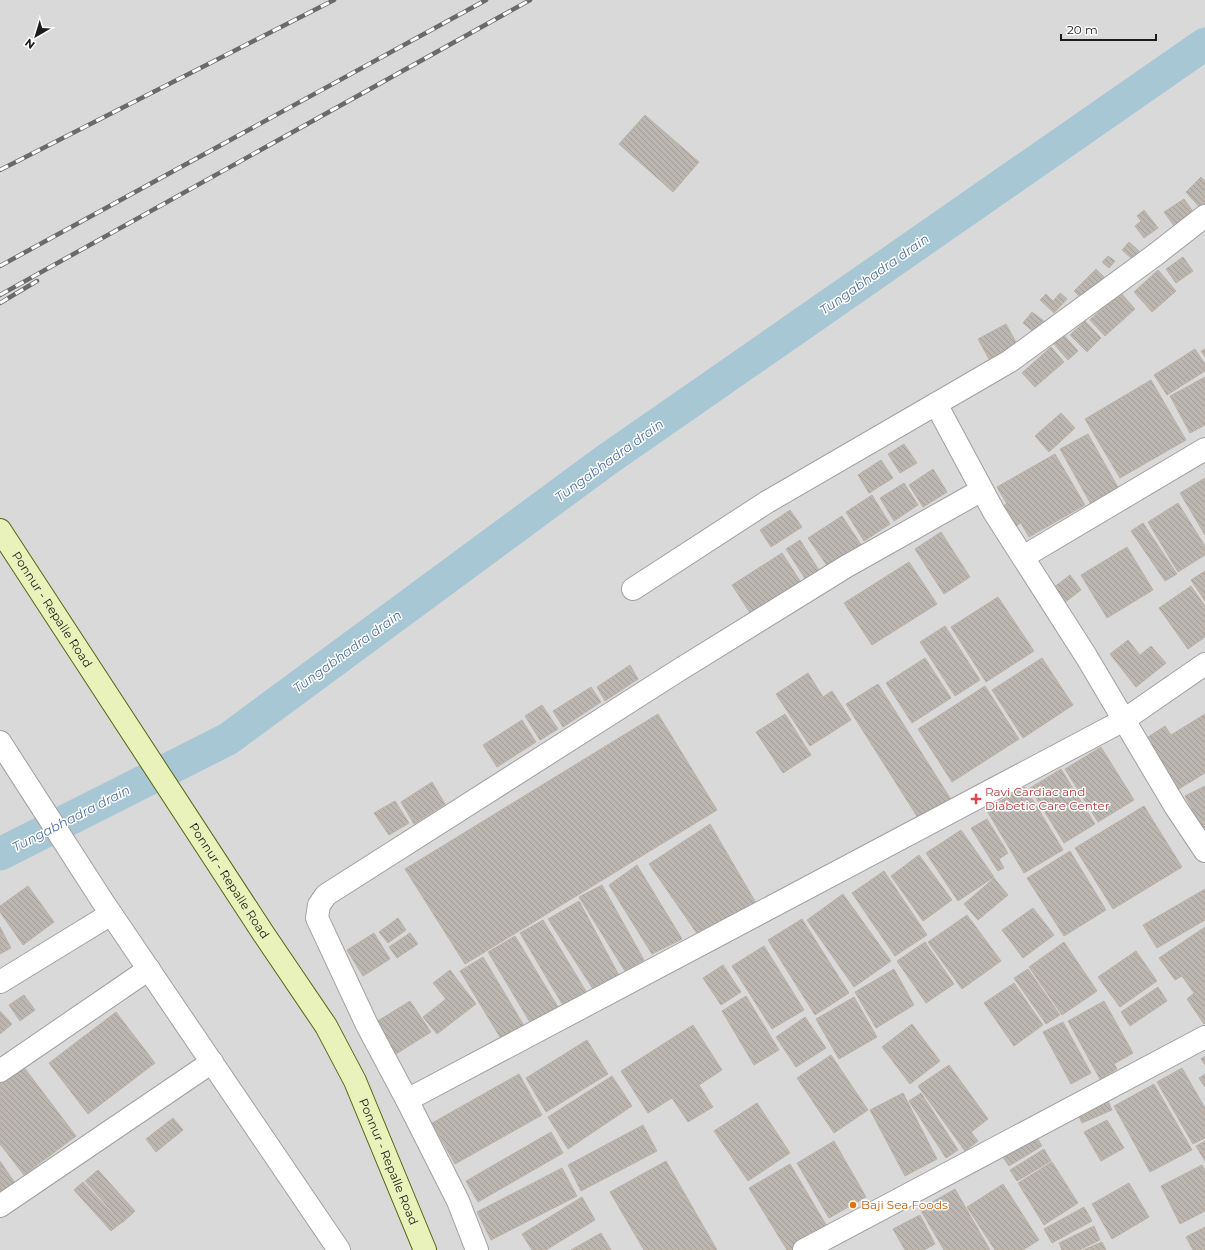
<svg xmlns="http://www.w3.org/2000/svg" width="1205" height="1250" viewBox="0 0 1205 1250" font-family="Montserrat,sans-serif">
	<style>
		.residential { fill: #dad9d9 }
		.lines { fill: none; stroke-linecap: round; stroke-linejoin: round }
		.canal { stroke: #a7c7d5; stroke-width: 33 }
		.building { fill: url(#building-back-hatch); stroke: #bcb2a7 }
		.street-casing { stroke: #a0a0a0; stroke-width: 24 }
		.secondary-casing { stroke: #546610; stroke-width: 24 }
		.street { stroke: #fff; stroke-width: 22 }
		.secondary { stroke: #eaf2bb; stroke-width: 22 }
		.rail-casing { stroke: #6a6a6a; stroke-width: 4.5 }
		.rail { stroke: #fff; stroke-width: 3; stroke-dasharray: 9; stroke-linecap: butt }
		.health-dot { fill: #e0444e; stroke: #fff; stroke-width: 1.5 }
		.food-dot { fill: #e8710a; stroke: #fff; stroke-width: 1.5 }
		.labels { text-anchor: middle; stroke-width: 3; stroke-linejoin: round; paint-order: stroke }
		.street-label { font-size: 12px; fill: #1c1c1c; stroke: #fff }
		.health-label { font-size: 12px; fill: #be3a42; stroke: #fff; text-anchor: start }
		.food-label { font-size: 12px; fill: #c56008; stroke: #fff; text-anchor: start }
		.water-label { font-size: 13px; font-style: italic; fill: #5372a0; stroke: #fff }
	</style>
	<defs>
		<pattern id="building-back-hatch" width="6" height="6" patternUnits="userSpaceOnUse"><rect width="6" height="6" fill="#bcb6b0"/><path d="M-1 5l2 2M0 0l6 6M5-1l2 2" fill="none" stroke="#a19c97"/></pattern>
	</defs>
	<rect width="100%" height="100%" fill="#eceae3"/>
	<!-- residential -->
	<rect class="residential" x="0" y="0" width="1205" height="1250"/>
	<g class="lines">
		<!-- canal -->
		<path class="canal" d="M0 854 228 739 605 461 1205 44"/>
	</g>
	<!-- building -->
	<g class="building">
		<path d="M645 115 699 162 673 192 619 144Z"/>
		<path d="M1201 177 1205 181V207L1202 210 1186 192Z"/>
		<path d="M1184 199 1197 217 1177 230 1164 212Z"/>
		<path d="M1144 210 1158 228 1144 238 1135 226 1141 221 1137 216Z"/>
		<path d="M1129 242 1139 251 1132 259 1122 250Z"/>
		<path d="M1108 256 1115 261 1109 268 1102 262Z"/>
		<path d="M1183 257 1193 271 1176 283 1166 269Z"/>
		<path d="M1096 269 1106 279 1083 300 1074 291Z"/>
		<path d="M1158 270 1176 291 1152 312 1134 292Z"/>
		<path d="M1120 292 1135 309 1105 336 1090 320Z"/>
		<path d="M1060 293 1067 299 1054 313 1040 300 1046 294 1053 301Z"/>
		<path d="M1032 312 1044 321 1035 333 1023 323Z"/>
		<path d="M1085 321 1101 338 1087 352 1070 335Z"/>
		<path d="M1006 324 1017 344 989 359 978 339Z"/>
		<path d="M1063 334 1078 351 1068 360 1053 343Z"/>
		<path d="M1051 347 1064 362 1035 387 1022 373Z"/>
		<path d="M1195 349 1205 364V371L1167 395 1154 375Z"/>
		<path d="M1205 349V357L1201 351Z"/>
		<path d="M1205 377V425L1190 433 1170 396Z"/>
		<path d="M1151 380 1186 440 1120 478 1085 419Z"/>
		<path d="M1061 413 1075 428 1049 452 1035 436Z"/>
		<path d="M1088 434 1120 491 1092 506 1060 449Z"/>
		<path d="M904 444 917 463 900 473 888 454Z"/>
		<path d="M1055 454 1085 505 1029 537 1021 523 1012 528 1000 507 1007 504 997 487Z"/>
		<path d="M881 460 893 478 869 493 858 475Z"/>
		<path d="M933 469 947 492 923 507 909 485Z"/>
		<path d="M1205 478V535L1180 493Z"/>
		<path d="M904 483 918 505 894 521 880 498Z"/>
		<path d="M872 495 890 524 864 541 846 512Z"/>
		<path d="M1178 503 1205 546V555L1178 572 1148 522Z"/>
		<path d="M790 510 802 527 771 547 760 530Z"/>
		<path d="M842 516 862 546 828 567 808 538Z"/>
		<path d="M1143 523 1177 574 1165 581 1131 531Z"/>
		<path d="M941 532 970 577 944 594 915 549Z"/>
		<path d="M800 540 822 575 808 583 786 549Z"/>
		<path d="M1127 547 1153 590 1107 618 1081 575Z"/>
		<path d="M782 553 804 587 754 619 732 585Z"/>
		<path d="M909 562 937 604 872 645 844 603Z"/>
		<path d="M1205 571V601L1191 580Z"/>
		<path d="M1070 575 1081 590 1060 606 1049 591Z"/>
		<path d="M1191 586 1205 606V637L1188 649 1159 608Z"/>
		<path d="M998 597 1034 651 986 682 951 627Z"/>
		<path d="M945 626 980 680 955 696 920 642Z"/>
		<path d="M1128 640 1140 655 1151 646 1166 663 1136 687 1110 654Z"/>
		<path d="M925 658 951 698 912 723 886 683Z"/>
		<path d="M1042 658 1073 705 1023 738 992 690Z"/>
		<path d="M630 665 638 679 605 701 597 687Z"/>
		<path d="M808 673 823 697 832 691 851 720 810 746 776 694Z"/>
		<path d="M878 684 952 801 920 821 846 704Z"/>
		<path d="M985 686 1019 739 952 782 918 729Z"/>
		<path d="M591 687 601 702 563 727 553 711Z"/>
		<path d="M542 705 558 729 540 740 525 716Z"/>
		<path d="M658 714 717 810 465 964 405 869Z"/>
		<path d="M785 714 811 755 783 773 756 732Z"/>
		<path d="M1205 714V773L1174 792 1142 741 1165 726 1171 735Z"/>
		<path d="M522 720 536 742 497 767 483 745Z"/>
		<path d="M1101 747 1134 800 1098 822 1065 769Z"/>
		<path d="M1061 769 1095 824 1064 843 1030 788Z"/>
		<path d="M432 782 445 804 414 824 401 802Z"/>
		<path d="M1205 786V833L1185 796Z"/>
		<path d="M1025 787 1063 850 1024 873 986 809Z"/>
		<path d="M395 801 409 823 389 835 374 813Z"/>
		<path d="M1144 806 1182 867 1113 909 1075 848Z"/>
		<path d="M987 819 1008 853 999 859 1004 868 998 871 971 828Z"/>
		<path d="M710 824 756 903 698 935 649 864Z"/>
		<path d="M961 830 994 877 958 901 926 853Z"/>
		<path d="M1070 851 1106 910 1064 936 1027 878Z"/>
		<path d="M919 855 952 900 923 921 891 876Z"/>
		<path d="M637 865 682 939 652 954 609 885Z"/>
		<path d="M884 871 927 935 895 956 852 893Z"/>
		<path d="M994 878 1008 895 978 920 964 904Z"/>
		<path d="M602 885 644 960 625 971 579 897Z"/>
		<path d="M28 886 54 922 23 945 0 912V906Z"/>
		<path d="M1205 889V920L1157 948 1143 925Z"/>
		<path d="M843 894 891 961 854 987 807 920Z"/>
		<path d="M579 901 621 979 593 989 548 919Z"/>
		<path d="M1033 908 1054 935 1023 958 1002 930Z"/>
		<path d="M967 915 1001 961 962 989 928 942Z"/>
		<path d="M398 918 406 930 388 943 379 932Z"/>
		<path d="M802 919 849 993 815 1015 768 940Z"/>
		<path d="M543 920 590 998 567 1012 520 933Z"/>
		<path d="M0 927 11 948 0 954Z"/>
		<path d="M1205 927V1023L1204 1024 1187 999 1194 993 1182 976 1175 980 1159 958Z"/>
		<path d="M374 933 390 959 363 976 347 950Z"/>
		<path d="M410 933 418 944 397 958 389 947Z"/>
		<path d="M515 936 561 1012 534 1029 488 952Z"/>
		<path d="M925 942 954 984 926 1003 897 961Z"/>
		<path d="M1064 942 1097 991 1062 1015 1029 967Z"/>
		<path d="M764 946 804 1010 772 1029 732 966Z"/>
		<path d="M1136 951 1157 981 1120 1007 1098 977Z"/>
		<path d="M483 957 526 1029 503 1042 460 971Z"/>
		<path d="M723 965 741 992 721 1005 703 978Z"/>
		<path d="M894 969 914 1005 876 1028 855 992Z"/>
		<path d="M1028 969 1060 1015 1046 1024 1014 978Z"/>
		<path d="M450 970 476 1004 437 1034 423 1017 446 999 433 983Z"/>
		<path d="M1014 983 1043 1025 1014 1046 984 1003Z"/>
		<path d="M1158 987 1167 1001 1130 1026 1121 1012Z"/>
		<path d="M24 995 35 1010 20 1021 9 1005Z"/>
		<path d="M746 996 779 1050 754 1065 722 1011Z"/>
		<path d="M854 997 877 1037 839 1059 816 1019Z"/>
		<path d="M410 1001 431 1032 396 1054 376 1022Z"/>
		<path d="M1104 1001 1133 1053 1114 1064 1117 1069 1100 1079 1068 1021Z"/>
		<path d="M0 1011 12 1024 0 1034Z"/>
		<path d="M116 1012 155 1063 88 1114 49 1063Z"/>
		<path d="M805 1017 826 1048 796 1067 776 1037Z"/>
		<path d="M1063 1022 1091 1073 1071 1084 1043 1032Z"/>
		<path d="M912 1024 940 1061 910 1084 882 1047Z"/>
		<path d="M693 1025 722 1070 699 1085 713 1107 688 1122 672 1098 648 1113 621 1071Z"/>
		<path d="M587 1040 608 1074 546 1112 526 1078Z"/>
		<path d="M831 1055 868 1110 834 1133 797 1078Z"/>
		<path d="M1205 1056V1065L1201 1059Z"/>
		<path d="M949 1065 988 1119 971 1132 978 1141 965 1151 918 1086Z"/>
		<path d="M23 1066 76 1136 24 1175 0 1144V1083Z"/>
		<path d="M1182 1068 1205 1108V1138L1193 1144 1157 1082Z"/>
		<path d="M519 1074 542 1115 455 1164 432 1123Z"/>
		<path d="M1205 1074V1087L1199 1078Z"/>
		<path d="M612 1076 632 1106 568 1149 548 1117Z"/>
		<path d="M1154 1084 1192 1150 1150 1172 1114 1106Z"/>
		<path d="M903 1093 937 1159 905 1176 870 1110Z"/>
		<path d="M921 1093 958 1150 946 1158 909 1101Z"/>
		<path d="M1105 1094 1112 1110 1082 1123 1075 1107Z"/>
		<path d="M757 1103 790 1153 748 1181 714 1131Z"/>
		<path d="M173 1118 183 1130 156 1152 146 1139Z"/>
		<path d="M1107 1120 1124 1148 1101 1161 1084 1132Z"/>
		<path d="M643 1125 657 1151 581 1191 568 1165Z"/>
		<path d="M1032 1130 1042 1146 1009 1166 998 1150Z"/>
		<path d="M551 1132 563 1153 478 1202 466 1181Z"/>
		<path d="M834 1141 866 1197 829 1218 797 1163Z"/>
		<path d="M1205 1141V1161L1196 1146Z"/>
		<path d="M1044 1149 1051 1161 1017 1181 1010 1170Z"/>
		<path d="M0 1161 15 1183 0 1194Z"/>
		<path d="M666 1161 717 1250H644L610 1192Z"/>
		<path d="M1052 1162 1078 1203 1044 1225 1018 1183Z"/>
		<path d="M790 1164 828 1228 792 1250H787L749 1188Z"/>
		<path d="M1202 1165 1205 1170V1211L1180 1224 1161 1186Z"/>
		<path d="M562 1168 577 1196 491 1240 477 1212Z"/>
		<path d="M98 1170 135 1211 122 1223 85 1181Z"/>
		<path d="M83 1182 121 1223 111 1231 74 1190Z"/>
		<path d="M1129 1183 1149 1217 1112 1239 1092 1204Z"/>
		<path d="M1003 1184 1039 1240 1023 1250H995L967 1207Z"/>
		<path d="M955 1189 990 1250H944L920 1209Z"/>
		<path d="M582 1197 595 1220 546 1250H532L522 1234Z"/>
		<path d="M1084 1207 1092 1221 1052 1243 1044 1229Z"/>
		<path d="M920 1215 935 1244 924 1250H905L893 1229Z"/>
		<path d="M1094 1226 1100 1240 1079 1250H1062L1059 1243Z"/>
		<path d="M1205 1227V1250H1193L1186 1237Z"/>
		<path d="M601 1233 611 1250H571Z"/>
		<path d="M1102 1242 1106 1250H1083Z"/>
	</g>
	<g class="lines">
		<!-- street casing -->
		<g class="street-casing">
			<g id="street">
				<path d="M936 404 994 512 1086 656 1175 806 1205 851"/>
				<path d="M1023 557 1205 449"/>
				<path d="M633 589 767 502 1010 361 1155 255 1205 216"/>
				<path d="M0 742 103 902 339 1250"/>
				<path d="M0 982 111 914"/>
				<path d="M0 1071 149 969"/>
				<path d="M407 1100 1124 720 1205 664"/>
				<path d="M0 1206 212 1062"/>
				<path d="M477 1250 458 1201 407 1100 367 1025 317 918 319 905 326 895 679 670 847 566 982 490"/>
				<path d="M804 1250 1205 1037"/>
			</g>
		</g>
		<!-- secondary casing -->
		<g class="secondary-casing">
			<g id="secondary">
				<path id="s1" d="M0 530 263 933 326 1026 355 1081 425 1250"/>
			</g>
		</g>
		<!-- street -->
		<use href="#street" class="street"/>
		<!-- secondary -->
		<use href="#secondary" class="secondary"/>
		<!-- rail casing -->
		<g class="rail-casing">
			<g id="rail">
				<path d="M0 170 334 0"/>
				<path d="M0 266 486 0"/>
				<path d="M0 295 530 0"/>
				<path d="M0 303 37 281"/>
			</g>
		</g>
		<!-- rail -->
		<use href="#rail" class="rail"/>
	</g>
	<!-- markers -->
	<path class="health-dot" d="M974 793h4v4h4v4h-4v4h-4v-4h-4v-4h4z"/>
	<circle class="food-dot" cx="853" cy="1205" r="4"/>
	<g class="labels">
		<!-- street labels -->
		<g class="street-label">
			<text dy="4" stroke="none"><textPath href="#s1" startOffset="95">Ponnur - Repalle Road</textPath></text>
			<text dy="4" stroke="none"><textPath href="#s1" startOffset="419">Ponnur - Repalle Road</textPath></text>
			<text dy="4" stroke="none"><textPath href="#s1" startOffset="743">Ponnur - Repalle Road</textPath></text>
		</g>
		<!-- health labels -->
		<g class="health-label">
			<text x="985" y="796">Ravi Cardiac and<tspan x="985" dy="14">Diabetic Care Center</tspan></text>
		</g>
		<!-- food labels -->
		<g class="food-label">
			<text x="861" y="1209">Baji Sea Foods</text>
		</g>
		<!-- water labels -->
		<g class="water-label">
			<text transform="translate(874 274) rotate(-35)" y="5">Tungabhadra drain</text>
			<text transform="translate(609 460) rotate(-36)" y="5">Tungabhadra drain</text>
			<text transform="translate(347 651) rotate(-36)" y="5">Tungabhadra drain</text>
			<text transform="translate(71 818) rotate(-27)" y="5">Tungabhadra drain</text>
		</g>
	</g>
	<!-- north arrow -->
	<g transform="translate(36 36) rotate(218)" stroke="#ffffff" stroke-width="3" paint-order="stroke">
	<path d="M0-3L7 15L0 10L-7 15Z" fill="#1c1c1c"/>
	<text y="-6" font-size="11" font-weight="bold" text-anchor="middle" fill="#1c1c1c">N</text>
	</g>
	<!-- scale -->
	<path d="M1061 34v6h95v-6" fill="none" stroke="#1c1c1c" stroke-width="2"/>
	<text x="1067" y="34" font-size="12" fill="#1c1c1c" stroke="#ffffff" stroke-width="3" paint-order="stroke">20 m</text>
</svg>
